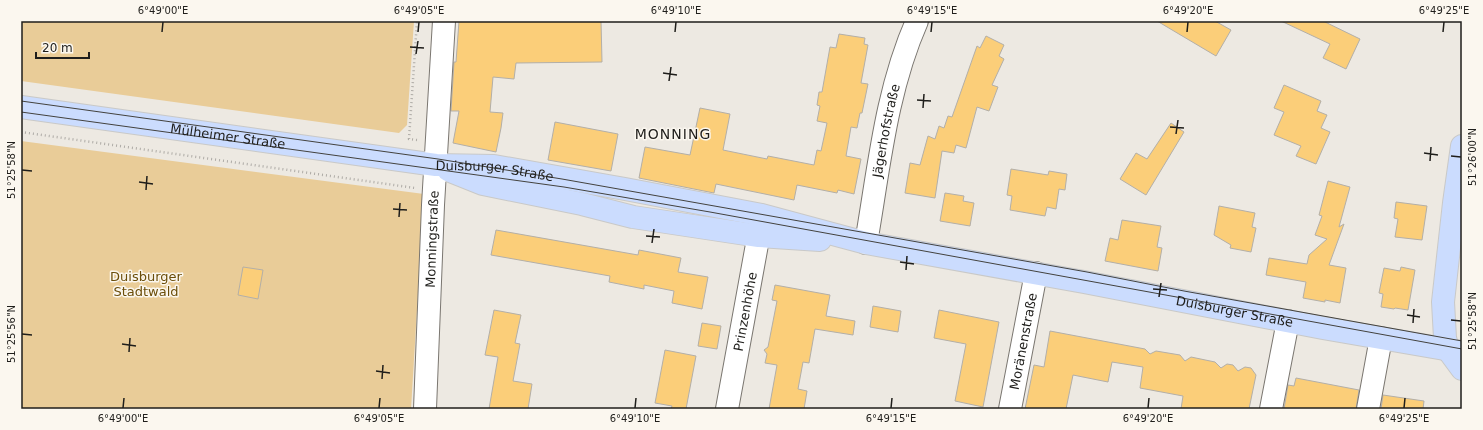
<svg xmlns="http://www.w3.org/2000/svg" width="1483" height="430" viewBox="0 0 1483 430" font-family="'DejaVu Sans',sans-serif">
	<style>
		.green { fill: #e9cc98 }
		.building { fill: #fbce79; stroke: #b3afa8 }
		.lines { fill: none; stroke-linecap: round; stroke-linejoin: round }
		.minor-casing { stroke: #7a7670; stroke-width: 24 }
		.major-casing { stroke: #c9c9c8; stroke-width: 24 }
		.path { stroke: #aeaba6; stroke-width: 2.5; stroke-dasharray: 1 3; stroke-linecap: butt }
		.minor { stroke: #fff; stroke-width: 22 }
		.major { stroke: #cbdcfe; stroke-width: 22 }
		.tram { stroke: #43423e; stroke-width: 1 }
		.ticks { fill: none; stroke: #1f1e1b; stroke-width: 1.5 }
		.labels { text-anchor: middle; stroke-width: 3; stroke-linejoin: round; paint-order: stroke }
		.street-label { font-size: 13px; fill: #1f1e1b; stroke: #fbf7ef }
		.park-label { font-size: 13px; fill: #6b4d09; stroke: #fbf7ef }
		.neighbourhood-label { font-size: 14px; letter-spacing: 1px; fill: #1f1e1b; stroke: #fbf7ef }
		.neatline { fill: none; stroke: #1f1e1b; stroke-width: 1.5 }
		.ticks-label { font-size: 10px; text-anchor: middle; fill: #1f1e1b }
	</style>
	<rect width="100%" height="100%" fill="#ede9e2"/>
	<!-- green -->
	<g class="green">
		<path d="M21 21H414L407 125 399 133 21 81Z"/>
		<path d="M21 141 424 194 411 409H21Z"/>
	</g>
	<!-- building -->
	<g class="building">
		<path d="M459 21H601L602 62 516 63 514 79 493 77 490 112 503 113 501 128 496 152 453 143 459 111H451L454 62H456Z"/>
		<path d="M1157 21H1215L1231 30 1216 56Z"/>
		<path d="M1281 21H1323L1360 39 1346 69 1323 58 1330 44Z"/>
		<path d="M839 34 865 38 864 44 868 45 861 83 868 84 862 113H860L857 128 851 127 846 156 861 159 854 194 838 190 837 193 797 185 794 200 716 184 714 193 639 178 645 147 690 155 700 108 730 114 723 150 767 159 768 156 814 165 817 150 821 151 827 123 817 121 820 106 817 105 819 92H822L830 47 836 48Z"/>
		<path d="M986 36 1004 45 999 56 1004 59 992 85 998 87 989 111 977 107 966 148 956 145 954 153 942 151 935 198 905 193 910 163 920 165 928 136 935 139 939 126 944 128 948 116 952 117 977 46 980 48Z"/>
		<path d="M1284 85 1321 101 1317 111 1327 115 1321 128 1330 132 1316 164 1296 156 1301 146 1274 135 1284 112 1274 108Z"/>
		<path d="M555 122 618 134 611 171 548 160Z"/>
		<path d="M1171 123 1184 132 1146 195 1120 179 1136 153 1147 159Z"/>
		<path d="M1011 169 1048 175 1049 171 1067 174 1065 190 1059 189 1056 209 1047 207 1045 216 1010 210 1012 196 1007 195Z"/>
		<path d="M1328 181 1350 187 1339 227 1344 224 1329 265 1346 268 1340 303 1325 300V302L1303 298 1306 282 1266 275 1269 258 1307 264 1309 255 1327 239 1315 235 1322 216 1319 215Z"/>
		<path d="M945 193 964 196 963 201 974 203 970 226 940 221Z"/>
		<path d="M1396 202 1427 206 1422 240 1395 237 1398 219 1394 218Z"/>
		<path d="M1219 206 1255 213 1252 227 1256 228 1251 252 1230 248 1231 245 1214 235Z"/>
		<path d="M1122 220 1161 226 1157 247 1162 248 1158 271 1105 261 1110 238 1118 240Z"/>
		<path d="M496 230 638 255 639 250 681 258 678 272 708 277 702 309 672 303 674 291 644 285V289L609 282 610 276 491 255Z"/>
		<path d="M243 267 263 270 258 299 238 295Z"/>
		<path d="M1401 267 1415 270 1408 310 1395 308 1394 309 1381 307 1383 294 1379 293 1384 268 1400 271Z"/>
		<path d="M775 285 830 295 826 316 855 321 853 335 815 329 809 363 803 362 798 389 807 391 804 409H769L777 365 765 363 767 354 764 350 768 347 777 301 772 300Z"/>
		<path d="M873 306 901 311 898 332 870 327Z"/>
		<path d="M494 310 521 315 515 343 520 344 513 381 532 384 528 409H489L498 357 485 355Z"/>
		<path d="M939 310 999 322 983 407 955 401 966 344 934 338Z"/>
		<path d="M702 323 721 326 717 349 698 346Z"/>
		<path d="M1050 331 1145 349 1150 354 1156 351 1180 355 1185 361 1191 357 1215 362 1221 368 1227 364 1233 365 1238 371 1245 367 1251 368 1256 375 1249 409H1181L1183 396 1140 388 1143 367 1112 362 1108 382 1073 375 1066 409H1025L1034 365 1044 367Z"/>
		<path d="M665 350 696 356 686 409H671L672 406 655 403Z"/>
		<path d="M1296 378 1359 390 1356 409H1284L1288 385 1294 386Z"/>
		<path d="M1383 395 1424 401 1423 409H1381Z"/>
	</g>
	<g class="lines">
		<!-- minor casing -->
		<g class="minor-casing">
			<g id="minor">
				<path id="s1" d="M866 243C879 168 886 91 917 21"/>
				<path id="s2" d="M425 409 433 205 444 21"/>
				<path id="s3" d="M727 409 762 217"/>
				<path id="s4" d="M1010 409 1036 273"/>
				<path d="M1271 409 1288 321"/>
				<path d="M1368 409 1381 338"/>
			</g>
		</g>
		<!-- major casing -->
		<g class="major-casing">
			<g id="major">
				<path id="s5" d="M21 107 436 165 494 166 625 189 762 215 866 243 1084 282 1323 328 1462 352"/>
				<path d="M1462 146 1454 203 1443 302 1445 338 1448 350 1462 369"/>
				<path d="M448 170 483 184 582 204 633 217 759 236 820 240"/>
			</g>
		</g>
		<!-- path -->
		<g class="path">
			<path d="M21 132 415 188"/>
			<path d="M417 140 409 139 417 21"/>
		</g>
		<!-- minor -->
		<use href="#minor" class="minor"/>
		<!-- major -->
		<use href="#major" class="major"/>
		<!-- tram -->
		<g class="tram">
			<path d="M21 101 438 159 562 179 1087 272 1184 291 1462 341"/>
			<path d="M21 112 564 187 710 212 1462 349"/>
		</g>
	</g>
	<!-- ticks -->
	<path class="ticks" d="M162 32 163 22M418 32 419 22M675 32 676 22M931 32 932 22M1187 32 1188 22M1443 32 1444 22M410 47 424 48M416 54 418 41M663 73 677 75M669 81 671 67M917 100 931 101M923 108 924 94M1170 127 1184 128M1176 134 1178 120M1424 153 1438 155M1451 156 1461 157M1430 161 1431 147M22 170 32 171M139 182 153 184M146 190 147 176M393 209 407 210M399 217 400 203M646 236 660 237M652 243 654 229M900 262 914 264M906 270 907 256M1153 289 1167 290M1159 297 1161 283M1407 315 1420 317M1451 320 1461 321M1413 323 1414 309M22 334 32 335M122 344 136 346M129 352 130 338M376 371 390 373M382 379 383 365M123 408 124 398M379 408 380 398M635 408 636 398M891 408 892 398M1148 408 1149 398M1404 408 1405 398"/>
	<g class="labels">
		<!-- street labels -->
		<g class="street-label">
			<text dy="5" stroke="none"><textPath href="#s1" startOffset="114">Jägerhofstraße</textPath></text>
			<text dy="5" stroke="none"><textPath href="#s5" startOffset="209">Mülheimer Straße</textPath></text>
			<text dy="5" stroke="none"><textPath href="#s5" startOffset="478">Duisburger Straße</textPath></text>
			<text dy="5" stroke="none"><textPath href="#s2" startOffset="170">Monningstraße</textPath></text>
			<text dy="5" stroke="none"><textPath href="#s5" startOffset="1232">Duisburger Straße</textPath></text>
			<text dy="5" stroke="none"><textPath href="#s3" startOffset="99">Prinzenhöhe</textPath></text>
			<text dy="5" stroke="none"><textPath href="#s4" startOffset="69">Moränenstraße</textPath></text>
		</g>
		<!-- park labels -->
		<g class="park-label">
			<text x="146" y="281">Duisburger<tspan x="146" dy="15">Stadtwald</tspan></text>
		</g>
		<!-- neighbourhood labels -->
		<g class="neighbourhood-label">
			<text x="673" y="139">MONNING</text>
		</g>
	</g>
	<!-- border -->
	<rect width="1483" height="430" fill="none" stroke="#fbf7ef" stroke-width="44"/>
	<!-- scale -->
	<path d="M36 52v6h53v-6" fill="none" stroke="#1f1e1b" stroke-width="2"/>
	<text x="42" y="52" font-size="12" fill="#1f1e1b" stroke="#fbf7ef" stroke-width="3" paint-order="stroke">20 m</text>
	<rect x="22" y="22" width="1439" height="386" class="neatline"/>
	<g class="ticks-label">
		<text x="163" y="14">6°49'00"E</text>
		<text x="419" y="14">6°49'05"E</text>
		<text x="676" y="14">6°49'10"E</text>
		<text x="932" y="14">6°49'15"E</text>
		<text x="1188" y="14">6°49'20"E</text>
		<text x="1444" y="14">6°49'25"E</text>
		<text transform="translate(1472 157) rotate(-90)" y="4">51°26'00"N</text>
		<text transform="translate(11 170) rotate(-90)" y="4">51°25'58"N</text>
		<text transform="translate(1472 321) rotate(-90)" y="4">51°25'58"N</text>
		<text transform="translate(11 334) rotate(-90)" y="4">51°25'56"N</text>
		<text x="123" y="422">6°49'00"E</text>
		<text x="379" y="422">6°49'05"E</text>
		<text x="635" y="422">6°49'10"E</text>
		<text x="891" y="422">6°49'15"E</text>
		<text x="1148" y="422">6°49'20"E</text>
		<text x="1404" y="422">6°49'25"E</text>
	</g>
</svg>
